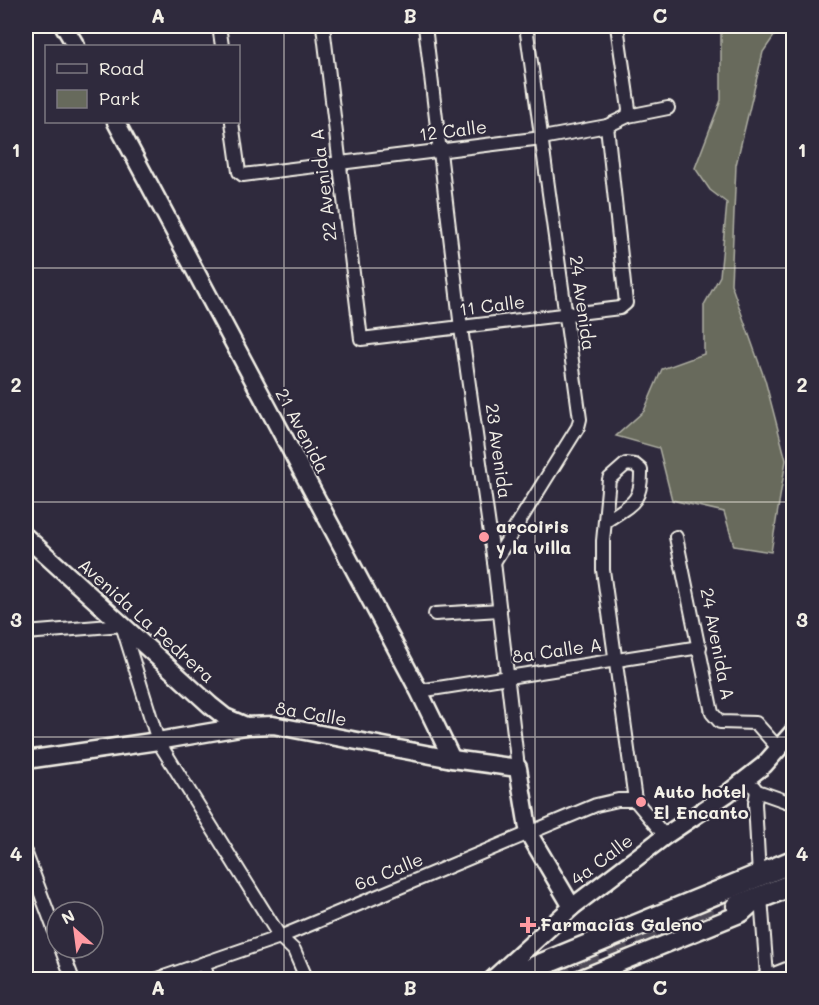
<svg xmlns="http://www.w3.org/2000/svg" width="819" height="1005" viewBox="0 0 819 1005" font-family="Mali,sans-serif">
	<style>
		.green { fill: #676a5c; stroke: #aeaea2; stroke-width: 1.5 }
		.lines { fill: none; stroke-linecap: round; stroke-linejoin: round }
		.highway-tunnel { stroke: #4d4857; stroke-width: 21; stroke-dasharray: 21 10; stroke-linecap: butt }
		.street-casing { stroke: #f4f1e8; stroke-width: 16 }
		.secondary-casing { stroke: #f4f1e8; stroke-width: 21 }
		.highway-casing { stroke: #f4f1e8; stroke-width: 26 }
		.street { stroke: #2f2a3d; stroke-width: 12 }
		.secondary { stroke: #2f2a3d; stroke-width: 16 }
		.highway { stroke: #2f2a3d; stroke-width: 21 }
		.grid { fill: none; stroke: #f4f1e8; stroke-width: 1.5; stroke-opacity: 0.55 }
		.poi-dot { fill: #ff9aa2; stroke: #2f2a3d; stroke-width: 2 }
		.labels { text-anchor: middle; stroke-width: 4.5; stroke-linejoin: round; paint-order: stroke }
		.street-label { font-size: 18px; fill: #f4f1e8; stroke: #2f2a3d }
		.poi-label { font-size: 18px; font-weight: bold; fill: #f4f1e8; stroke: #2f2a3d; text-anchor: start }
		.neatline { fill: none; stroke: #f4f1e8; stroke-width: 2 }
		.grid-label { font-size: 20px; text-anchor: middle; font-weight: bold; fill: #f4f1e8 }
	</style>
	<rect width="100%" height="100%" fill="#2f2a3d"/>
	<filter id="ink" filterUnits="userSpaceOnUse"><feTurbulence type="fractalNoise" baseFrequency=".0167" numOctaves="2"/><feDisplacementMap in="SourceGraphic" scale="12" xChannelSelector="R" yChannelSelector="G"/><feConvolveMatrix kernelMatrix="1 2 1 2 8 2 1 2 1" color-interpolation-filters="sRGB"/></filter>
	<g filter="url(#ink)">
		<!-- green -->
		<path class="green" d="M721 26H781L763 52 736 165 731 284 765 380 786 460 771 552 734 546 724 512 672 500 659 448 616 436 644 411 662 369 704 354V305L720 276 727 203 710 190 695 168 721 100Z"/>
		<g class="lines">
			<!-- highway-tunnel -->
			<path class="highway-tunnel" d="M552 980 736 907"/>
			<!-- street casing -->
			<g class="street-casing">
				<g id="street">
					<path d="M219 26 222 46"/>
					<path d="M323 26 361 339 620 308 626 303 607 126"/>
					<path d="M425 26 461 328 494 562 518 768"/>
					<path d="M617 26 629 109 628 116"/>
					<path d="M232 122 239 172 243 175 542 138 607 126 628 116 668 108"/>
					<path d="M606 521C631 504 642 503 641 470L635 465 626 464 609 479 603 541V570L635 800 665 836"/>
					<path d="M676 537 712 713 720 722 756 723 779 749"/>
					<path d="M494 562 578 427 580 419 526 26"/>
					<path d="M435 614 500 610"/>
					<path d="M26 633 122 625 158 741 280 937 294 950 307 980"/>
					<path d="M419 691 700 647"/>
					<path d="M754 787 757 791 794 804"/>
					<path d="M757 791 755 803 759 876"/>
					<path d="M26 854 57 937"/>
					<path d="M761 897 767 976"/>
					<path d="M61 948 73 980"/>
					<path d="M204 963 208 980"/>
					<path d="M761 979 794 966"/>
					<path d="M155 980 280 937 596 805 618 800H635"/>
				</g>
			</g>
			<!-- secondary casing -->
			<g class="secondary-casing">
				<g id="secondary">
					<path d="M64 26 76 46"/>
					<path d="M116 122 419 691 452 759"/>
					<path d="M26 537 210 705 225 717 246 726"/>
					<path d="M26 760 158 741 246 726 273 725 452 759 518 768 529 834 572 907"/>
					<path d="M492 980 572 907 665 836 727 794 764 765 794 731"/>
					<path d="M577 980 742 913 754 902"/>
				</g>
			</g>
			<!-- highway casing -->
			<g class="highway-casing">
				<g id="highway">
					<path d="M738 906 794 884"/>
					<path d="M504 980 794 861"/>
				</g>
			</g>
			<!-- street -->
			<use href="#street" class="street"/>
			<!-- secondary -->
			<use href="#secondary" class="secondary"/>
			<!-- highway -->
			<use href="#highway" class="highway"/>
		</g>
	</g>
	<!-- grid -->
	<path class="grid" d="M284 26V980M535 26V980M26 268H794M26 502H794M26 737H794"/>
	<!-- markers -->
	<g class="poi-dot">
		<circle cx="484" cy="537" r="6"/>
		<circle cx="641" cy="802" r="6"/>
		<path d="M525 916h6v6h6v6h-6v6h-6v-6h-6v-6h6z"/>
	</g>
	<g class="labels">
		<!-- street labels -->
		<g class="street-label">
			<text transform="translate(453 131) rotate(-7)" y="6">12 Calle</text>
			<text transform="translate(324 185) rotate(-97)" y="6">22 Avenida A</text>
			<text transform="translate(582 303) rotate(82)" y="6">24 Avenida</text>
			<text transform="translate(492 306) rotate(-7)" y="6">11 Calle</text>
			<text transform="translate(302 431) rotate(62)" y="6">21 Avenida</text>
			<text transform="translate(498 451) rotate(82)" y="6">23 Avenida</text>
			<text transform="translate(146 621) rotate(42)" y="6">Avenida La Pedrera</text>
			<text transform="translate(717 644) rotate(79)" y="6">24 Avenida A</text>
			<text transform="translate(557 651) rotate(-8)" y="6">8a Calle A</text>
			<text transform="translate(311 714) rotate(10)" y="6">8a Calle</text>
			<text transform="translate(602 860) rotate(-37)" y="6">4a Calle</text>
			<text transform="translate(389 872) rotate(-22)" y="6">6a Calle</text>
		</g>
		<!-- poi labels -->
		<g class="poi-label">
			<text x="496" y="533">arcoiris<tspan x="496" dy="21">y la villa</tspan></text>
			<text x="653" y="798">Auto hotel<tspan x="653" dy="21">El Encanto</tspan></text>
			<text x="540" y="931">Farmacias Galeno</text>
		</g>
	</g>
	<!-- margin -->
	<rect width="819" height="1005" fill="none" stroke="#2f2a3d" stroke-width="66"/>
	<!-- legend -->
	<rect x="45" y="45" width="195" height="78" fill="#2f2a3d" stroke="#7e7a81" stroke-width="1.5"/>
	<rect x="57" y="64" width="30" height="9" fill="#2f2a3d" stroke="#7e7a81" stroke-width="1.5"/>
	<text x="99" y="75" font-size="18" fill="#f4f1e8">Road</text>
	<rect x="57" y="90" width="30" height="18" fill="#676a5c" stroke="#7e7a81" stroke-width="1.5"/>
	<text x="99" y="105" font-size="18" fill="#f4f1e8">Park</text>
	<!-- north arrow -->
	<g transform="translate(75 930) rotate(332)"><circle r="28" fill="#2f2a3d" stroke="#7e7a81" stroke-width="1.5"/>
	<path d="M0-4.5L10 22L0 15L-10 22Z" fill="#ff9aa2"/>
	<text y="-9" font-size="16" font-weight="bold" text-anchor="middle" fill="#f4f1e8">N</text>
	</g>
	<rect x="33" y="33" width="753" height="939" class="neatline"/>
	<g class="grid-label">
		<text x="158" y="23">A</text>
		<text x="410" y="23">B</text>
		<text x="660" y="23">C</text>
		<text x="16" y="157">1</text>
		<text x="802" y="157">1</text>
		<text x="16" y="392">2</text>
		<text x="802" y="392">2</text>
		<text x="16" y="627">3</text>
		<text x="802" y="627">3</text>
		<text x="16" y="861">4</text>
		<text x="802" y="861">4</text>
		<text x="158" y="995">A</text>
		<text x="410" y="995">B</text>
		<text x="660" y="995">C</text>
	</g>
</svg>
